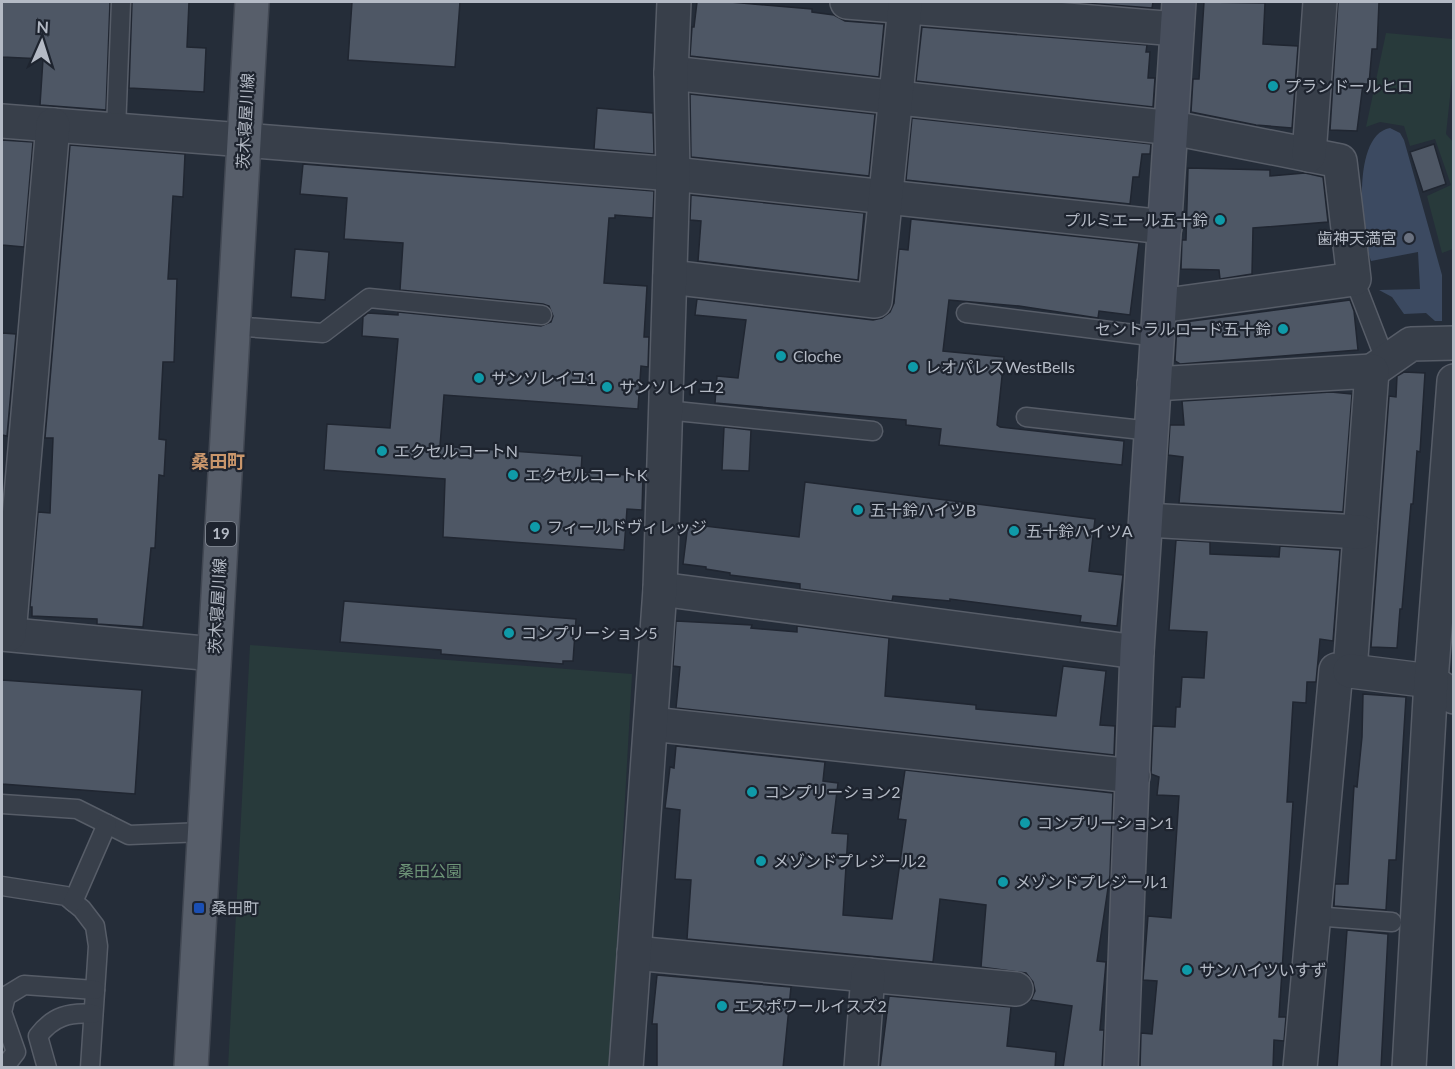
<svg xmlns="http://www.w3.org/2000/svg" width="1455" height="1069" viewBox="0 0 1455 1069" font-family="Lato,'Noto Sans JP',sans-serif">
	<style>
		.green { fill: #283a3b }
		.water { fill: #3c4a61 }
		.building { fill: #4e5765; stroke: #202631; stroke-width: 1.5 }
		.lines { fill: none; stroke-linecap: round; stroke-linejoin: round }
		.lane-casing { stroke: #575d68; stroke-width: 21 }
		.street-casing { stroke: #575d68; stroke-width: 36 }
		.secondary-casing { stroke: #575d68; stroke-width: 36 }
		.primary-casing { stroke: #424853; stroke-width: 36 }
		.lane { stroke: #383f4a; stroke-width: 18 }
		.street { stroke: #383f4a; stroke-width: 33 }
		.secondary { stroke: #474e5c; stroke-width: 33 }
		.primary { stroke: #575e6a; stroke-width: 33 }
		.culture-dot { fill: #0f9aa8; stroke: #1e242f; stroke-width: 2 }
		.worship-dot { fill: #6b7280; stroke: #1e242f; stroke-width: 2 }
		.transit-dot { fill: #1a4fb4; stroke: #1e242f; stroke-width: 2 }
		.labels { text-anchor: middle; stroke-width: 4.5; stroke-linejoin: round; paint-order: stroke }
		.shield { fill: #1e242f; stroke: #878d98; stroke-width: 1.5 }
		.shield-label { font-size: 15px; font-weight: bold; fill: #b4bac5 }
		.poi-label { font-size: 16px; fill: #b4bac5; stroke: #1e242f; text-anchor: start }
		.street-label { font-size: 16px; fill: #b4bac5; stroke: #1e242f }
		.park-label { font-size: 16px; fill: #6d9477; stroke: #1e242f }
		.neighbourhood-label { font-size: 18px; font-weight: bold; fill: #c9966b; stroke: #1e242f }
	</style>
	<rect width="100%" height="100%" fill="#252d39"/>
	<!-- green -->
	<g class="green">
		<path d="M1386 33 1453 39V69L1446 134 1453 142V249L1442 253 1427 196 1451 185 1435 139 1410 146 1404 126 1380 122 1366 127Z"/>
		<path d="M250 645 632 674 610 1067 228 1068Z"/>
	</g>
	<!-- water -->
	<path class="water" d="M1390 128 1400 133 1404 140 1442 275V321H1435L1426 313 1404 314 1392 297 1379 290 1420 289 1418 252 1371 261C1361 233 1351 135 1390 128Z"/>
	<!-- building -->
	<g class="building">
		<path d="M2 2H110L106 110 40 105 43 59 2 57Z"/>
		<path d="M132 2H189L187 47 206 48 204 92 129 88Z"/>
		<path d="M352 2H460L455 67 348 60Z"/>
		<path d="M697 2H730L812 9V12L834 15 845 21 884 24 879 77 690 56 692 27H694Z"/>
		<path d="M1071 2H1153L1152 8Z"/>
		<path d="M1204 2 1265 3 1263 44 1298 46 1292 128 1256 125 1191 112 1193 79H1199Z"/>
		<path d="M1338 2H1379L1377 49H1372L1369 84H1363L1357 131 1330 130Z"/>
		<path d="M922 27 1147 45 1146 52H1150L1148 78H1155L1153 107 916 81Z"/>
		<path d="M690 94 875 114 869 176 691 157Z"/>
		<path d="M597 108 653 113 654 154 594 149Z"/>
		<path d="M912 118 1151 144 1150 154H1142L1139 177H1133L1130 204 915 181 906 180Z"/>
		<path d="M2 140 33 142 24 247 2 245Z"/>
		<path d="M1434 144 1446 184 1423 192 1410 152Z"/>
		<path d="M70 145 185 154 183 197 173 196 168 279H177L174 362H163L159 439 166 440 164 476 159 475 155 548H151L143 627 97 624V619L32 616V607H30L38 512 50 513 53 438H45Z"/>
		<path d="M303 164 654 191 653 218 615 215V218H609L604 283 647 286 644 337H649L648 367 641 366 638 409 444 395 440 446 582 456 581 472 643 476 642 510 627 509 624 550 443 537 445 479 324 470 327 424 390 428 398 339 362 336 363 317 368 313 398 315V312L541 326 551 322 553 316 549 306 543 304 400 290 403 243 344 239 347 198 300 194Z"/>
		<path d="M1188 168 1270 170V176L1305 173 1323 177 1328 222 1253 228 1252 274 1220 279 1219 270 1181 269 1182 240H1186Z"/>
		<path d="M691 195 864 213 858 280 698 261 701 221 690 220Z"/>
		<path d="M911 219 1139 243 1130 315 1099 311 1098 318 1019 306 949 300 943 351 1004 357 997 425 1000 427 1124 441 1122 465 939 445 941 429 906 425V420L715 403 717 376 738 378 746 320 695 315 697 299 873 320 882 318 890 312 894 303 899 249 908 250Z"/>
		<path d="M295 249 329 252 325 300 291 297Z"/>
		<path d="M1350 300 1354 311 1358 350 1180 364 1175 361 1177 323Z"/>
		<path d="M2 333 16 334 7 436 2 435Z"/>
		<path d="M1404 372 1425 373 1420 452 1417 451 1413 504H1411L1402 609H1400L1397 648 1371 647 1389 396 1396 397 1397 376Z"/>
		<path d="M1331 392 1352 394 1343 512 1179 503 1183 457 1168 455 1170 425H1184L1182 401Z"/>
		<path d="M724 427 751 430 749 471 722 470Z"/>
		<path d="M805 482 1095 519 1089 571 1123 575 1117 626 1080 622 1081 616 950 599V601L893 596 892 601 800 589V584L730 575V573L706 569V567L683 564 688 524 799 537Z"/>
		<path d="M1176 540 1210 542V554L1279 557 1280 546 1340 550 1333 641 1320 639 1316 682H1307L1306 703 1293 702 1287 802H1293L1279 1017H1286L1284 1041 1274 1040 1273 1068H1140L1141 1033 1152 1034 1157 981 1143 980 1148 916 1171 918 1179 796 1157 795 1159 777 1151 774 1153 726 1175 727 1176 707H1180L1182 677 1204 678 1207 632 1169 630Z"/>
		<path d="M344 601 576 619 573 661H563V664L441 654V650L340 642Z"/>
		<path d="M676 621 752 625 751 628 797 632V626L889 638 885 696 976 705V709L1056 716 1063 666 1106 671 1100 725 1115 726 1114 755 676 708 680 667 673 666Z"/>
		<path d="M2 680 142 690 135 794 2 784Z"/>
		<path d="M1363 694 1406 697 1396 860H1389L1386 910 1334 906 1335 884H1348L1354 786 1357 787 1362 737Z"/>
		<path d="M676 746 825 762 823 781 838 783 832 833 848 834 843 915 892 919 906 820 898 819 905 770 1113 793 1110 875 1097 961 1106 962 1100 1030H1104L1102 1068H1063L1072 1006 1031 1000 1035 991 1033 982 1026 973 981 967 986 905 940 899 933 962 687 939 691 880 675 879 680 810 665 808 670 767 674 768Z"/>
		<path d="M1347 930 1388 934 1381 1068H1337Z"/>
		<path d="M657 975 791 987 783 1068H657V1024H652Z"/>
		<path d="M889 996 1011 1007 1007 1046 1056 1052 1055 1068H880Z"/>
	</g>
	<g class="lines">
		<!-- lane casing -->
		<g class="lane-casing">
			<g id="lane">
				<path d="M116 130 121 2"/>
				<path d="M1354 279 1386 362"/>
				<path d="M966 313 1158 337"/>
				<path d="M233 326 323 333 369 298 542 315"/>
				<path d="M666 410 873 431"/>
				<path d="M1026 417 1151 431"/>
				<path d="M2 804 77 809 129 835 204 832"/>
				<path d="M2 886 66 896 82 909 95 926 98 946 90 1068"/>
				<path d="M73 902 107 824"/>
				<path d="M1314 916 1392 922"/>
				<path d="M2 1067 6 1065 16 1052 2 1012 6 996 24 985 95 990"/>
				<path d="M47 1068 38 1036C53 1016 70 1012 93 1014"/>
			</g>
		</g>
		<!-- street casing -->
		<g class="street-casing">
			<g id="street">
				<path d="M847 2 1177 29"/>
				<path d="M671 73 1173 128 1340 161 1354 279 1160 306"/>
				<path d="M2 121 673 174 1165 227"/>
				<path d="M1309 155 1320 2"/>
				<path d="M670 277 875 301 905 6"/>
				<path d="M1372 371 1411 344 1454 343"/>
				<path d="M1154 384 1372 371 1350 671 1336 670 1300 1068"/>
				<path d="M1146 520 1360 532"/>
				<path d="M660 589 1137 652"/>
				<path d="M2 634 214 654"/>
				<path d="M9 634 53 125"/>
				<path d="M1350 671 1431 681 1454 697"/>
				<path d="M651 724 1133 776"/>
				<path d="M634 953 1016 989"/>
				<path d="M626 1068 660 589 673 174 671 73 674 2"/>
				<path d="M861 1068 868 975"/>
				<path d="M1409 1068 1431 681 1454 381"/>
			</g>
		</g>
		<!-- secondary casing -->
		<g class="secondary-casing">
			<path id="secondary" d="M1121 1068 1137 652 1179 2"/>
		</g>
		<!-- primary casing -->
		<g class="primary-casing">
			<path id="primary" d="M191 1068 252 2"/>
		</g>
		<!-- lane -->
		<use href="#lane" class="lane"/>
		<!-- street -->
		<use href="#street" class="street"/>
		<!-- secondary -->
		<use href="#secondary" class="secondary"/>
		<!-- primary -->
		<use href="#primary" class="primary"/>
	</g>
	<!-- markers -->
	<g class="culture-dot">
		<circle cx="1273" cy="86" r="6"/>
		<circle cx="1220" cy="220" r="6"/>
		<circle cx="1283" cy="329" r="6"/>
		<circle cx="781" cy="356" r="6"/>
		<circle cx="913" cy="367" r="6"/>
		<circle cx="479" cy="378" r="6"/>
		<circle cx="607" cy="387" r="6"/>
		<circle cx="382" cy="451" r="6"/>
		<circle cx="513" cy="475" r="6"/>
		<circle cx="858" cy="510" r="6"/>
		<circle cx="535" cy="527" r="6"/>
		<circle cx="1014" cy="531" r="6"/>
		<circle cx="509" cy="633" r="6"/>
		<circle cx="752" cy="792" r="6"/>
		<circle cx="1025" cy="823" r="6"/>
		<circle cx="761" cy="861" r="6"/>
		<circle cx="1003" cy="882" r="6"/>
		<circle cx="1187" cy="970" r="6"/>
		<circle cx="722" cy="1006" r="6"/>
	</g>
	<circle class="worship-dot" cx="1409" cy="238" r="6"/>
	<rect class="transit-dot" x="193" y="902" width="12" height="12" rx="3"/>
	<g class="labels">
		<!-- shield labels -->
		<rect class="shield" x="206" y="522" width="30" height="24" rx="4.5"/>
		<g class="shield-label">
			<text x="221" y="539">19</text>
		</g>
		<!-- poi labels -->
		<g class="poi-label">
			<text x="1285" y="92">プランドールヒロ</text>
			<text x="1208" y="226" text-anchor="end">プルミエール五十鈴</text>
			<text x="1397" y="244" text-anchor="end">歯神天満宮</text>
			<text x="1271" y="335" text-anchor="end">セントラルロード五十鈴</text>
			<text x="793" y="362">Cloche</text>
			<text x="925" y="373">レオパレスWestBells</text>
			<text x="491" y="384">サンソレイユ1</text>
			<text x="619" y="393">サンソレイユ2</text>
			<text x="394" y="457">エクセルコートN</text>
			<text x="525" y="481">エクセルコートK</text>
			<text x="870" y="516">五十鈴ハイツB</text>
			<text x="547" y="533">フィールドヴィレッジ</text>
			<text x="1026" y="537">五十鈴ハイツA</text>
			<text x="521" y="639">コンプリーション5</text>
			<text x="764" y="798">コンプリーション2</text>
			<text x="1037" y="829">コンプリーション1</text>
			<text x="773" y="867">メゾンドプレジール2</text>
			<text x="1015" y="888">メゾンドプレジール1</text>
			<text x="211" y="914">桑田町</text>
			<text x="1199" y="976">サンハイツいすず</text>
			<text x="734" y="1012">エスポワールイスズ2</text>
		</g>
		<!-- street labels -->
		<g class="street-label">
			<text transform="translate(245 121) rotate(-87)" y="6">茨木寝屋川線</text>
			<text transform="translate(217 606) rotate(-87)" y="6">茨木寝屋川線</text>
		</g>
		<!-- park labels -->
		<g class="park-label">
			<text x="430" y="877">桑田公園</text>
		</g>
		<!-- neighbourhood labels -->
		<g class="neighbourhood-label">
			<text x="218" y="468">桑田町</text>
		</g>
	</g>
	<!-- border -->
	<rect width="1455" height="1069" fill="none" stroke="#b4bac5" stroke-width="6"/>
	<!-- north arrow -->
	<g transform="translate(42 42) rotate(3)" stroke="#1e242f" stroke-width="4.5" paint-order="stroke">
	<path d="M0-4.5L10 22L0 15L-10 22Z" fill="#b4bac5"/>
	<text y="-9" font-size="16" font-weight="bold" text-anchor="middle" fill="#b4bac5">N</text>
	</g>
</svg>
